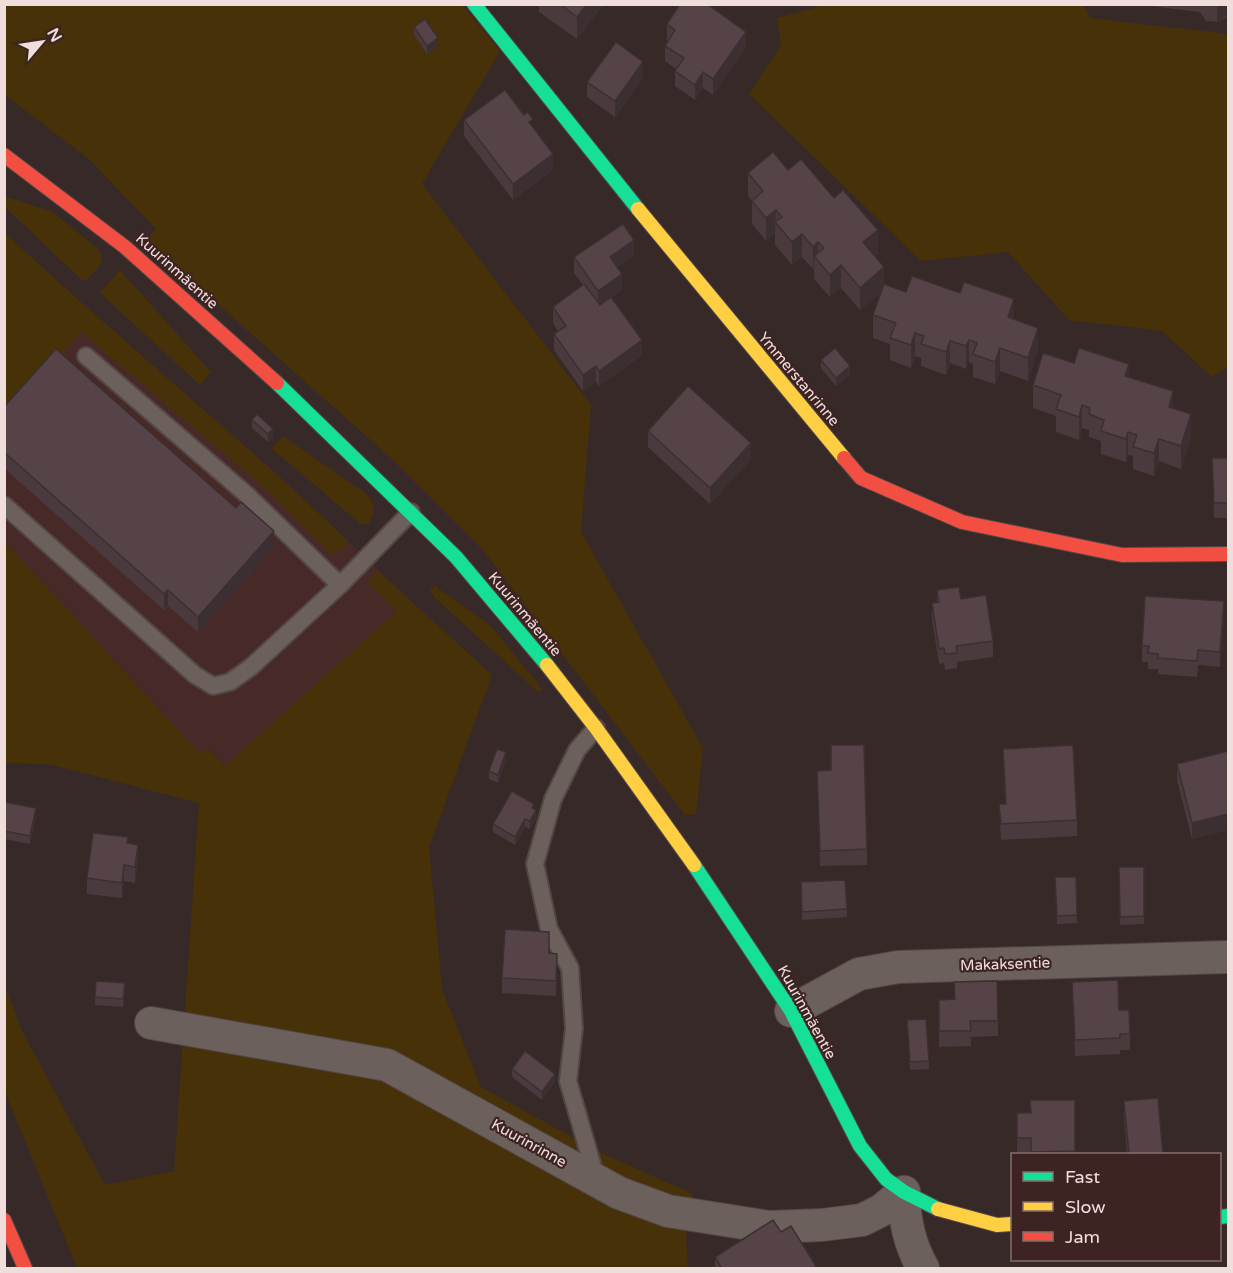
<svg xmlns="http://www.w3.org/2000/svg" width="1233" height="1273" viewBox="0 0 1233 1273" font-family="'Varela Round',sans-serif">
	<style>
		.built { fill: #472927 }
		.green { fill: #473109 }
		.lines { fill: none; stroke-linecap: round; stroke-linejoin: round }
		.lane-casing { stroke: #534746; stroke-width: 20 }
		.street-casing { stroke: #534746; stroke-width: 34 }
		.fast-casing { stroke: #534746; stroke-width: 16 }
		.slow-casing { stroke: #534746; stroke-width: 16 }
		.jam-casing { stroke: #534746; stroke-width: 16 }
		.lane { stroke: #6b605b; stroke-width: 16 }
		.street { stroke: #6b605b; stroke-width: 32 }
		.fast { stroke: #16e098; stroke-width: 14 }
		.slow { stroke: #ffcf43; stroke-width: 14 }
		.jam { stroke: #f24e42; stroke-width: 14 }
		.wall { fill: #4a3a3e }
		.shaded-wall { fill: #3c2f32 }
		.building { fill: #564348; stroke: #3c2f32; stroke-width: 1.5 }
		.labels { text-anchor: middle; stroke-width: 4.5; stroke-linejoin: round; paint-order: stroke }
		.street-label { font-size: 15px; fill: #efdedc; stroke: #3d2422 }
	</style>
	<rect width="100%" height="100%" fill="#372928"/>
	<!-- built -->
	<path class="built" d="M78 300 275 472 411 600 225 766 209 748 200 754 5 542V379Z"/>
	<!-- green -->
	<g class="green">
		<path d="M828 4 1084 5 1090 18 1228 34V367L1212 377 1162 331 1069 320 1008 252 921 261 749 94 781 45 777 18Z"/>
		<path d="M4 5H462L500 51 422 184 591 405 581 532 703 748 696 814 685 815 482 549 392 459 146 240 156 229 90 160 5 95Z"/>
		<path d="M4 196 53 212 100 251 102 263 87 280H82L5 207Z"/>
		<path d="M5 233C116 336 234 433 345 538V547L332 555 261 485 80 331 56 364 5 423Z"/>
		<path d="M120 270 211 372 200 385 100 293Z"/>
		<path d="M283 436 365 493C375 502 376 510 370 522L362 525 272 449Z"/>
		<path d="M5 542 200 754 208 748 225 766 397 611 367 582 378 571 492 675 429 847 442 989 481 1087 599 1152 693 1194 686 1235 688 1268H77L5 1092 4 984 23 1033 105 1185 174 1171 199 803 49 764 5 763Z"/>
		<path d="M435 586 491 626 543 690 537 691 434 597 430 590Z"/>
	</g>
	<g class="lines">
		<!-- lane casing -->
		<g class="lane-casing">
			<g id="lane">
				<path d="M86 356 246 494 340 585"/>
				<path d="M4 505 195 675 213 686 230 682 251 667 340 585 411 512"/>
				<path d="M596 728 577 750 553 799 535 864 549 929 570 968 574 1028 568 1081 597 1181"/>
			</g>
		</g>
		<!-- street casing -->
		<g class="street-casing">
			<g id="street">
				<path d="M791 1011 859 974 898 967 1228 957"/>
				<path d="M151 1023 387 1065 619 1193 668 1211 769 1227 822 1225 862 1220 882 1210 904 1192"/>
				<path d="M904 1192C904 1220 909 1244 923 1268"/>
			</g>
		</g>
		<!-- fast casing -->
		<g class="fast-casing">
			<g id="fast">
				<path d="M474 4 638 209"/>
				<path d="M277 383 456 557 547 665"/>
				<path d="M694 865 791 1011 860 1146 886 1179 904 1192 938 1209"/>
				<path d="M1220 1217 1228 1216"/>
			</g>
		</g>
		<!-- slow casing -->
		<g class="slow-casing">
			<g id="slow">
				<path d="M638 209 844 458"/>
				<path d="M547 665 596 728 694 865"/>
				<path d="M938 1209 997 1225 1012 1224"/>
			</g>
		</g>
		<!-- jam casing -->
		<g class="jam-casing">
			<g id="jam">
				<path d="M4 155 125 247 277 383"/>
				<path d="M844 458 861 478 962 522 1122 555 1228 554"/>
				<path d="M4 1220 25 1268"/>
			</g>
		</g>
		<!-- lane -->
		<use href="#lane" class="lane"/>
		<!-- street -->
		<use href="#street" class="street"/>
		<!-- fast -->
		<use href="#fast" class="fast"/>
		<!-- slow -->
		<use href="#slow" class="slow"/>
		<!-- jam -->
		<use href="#jam" class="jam"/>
	</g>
	<!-- wall -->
	<g class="wall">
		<path d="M539 4H604L577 39 539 12Z"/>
		<path d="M1134 4H1228V17L1217 22 1206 21 1200 12Z"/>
		<path d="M667 24 746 47 713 95 703 88 695 100 675 86V71L676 69 665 61V46L668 41 667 40Z"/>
		<path d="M414 27 438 46 427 54 414 35Z"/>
		<path d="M643 78 615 117 587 97V82Z"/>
		<path d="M464 120 533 127 553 170 513 200 464 136Z"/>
		<path d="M788 170 878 253 875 256 884 284 906 292 1014 319 1038 350 1028 381 1000 371 995 384 973 377V364L969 362 966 369 950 363 946 375 921 366V358L915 356 911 368 890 360V344L873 338V315L881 292 860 310 841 288 830 297 814 279V268L813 269 802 257 792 265 775 245V233L766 241 752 224V201L748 196V173Z"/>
		<path d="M634 256 617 267 622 290 611 297 642 355 599 386 596 382 583 391 554 350V334L558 331 553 323V307L583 285 574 273V257Z"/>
		<path d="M821 360 850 374 836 386 821 368Z"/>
		<path d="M1074 363 1129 377 1173 409 1191 437 1181 469 1159 461 1154 476 1133 469V456L1128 455 1126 462 1101 454V441L1089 437V430L1082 428 1079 440 1056 432V416L1033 408V385Z"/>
		<path d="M4 407 274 547 198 632 168 606 164 610 4 468Z"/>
		<path d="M252 420 273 437 268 442 252 428Z"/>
		<path d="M648 431 751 459 710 504 648 447Z"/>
		<path d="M1212 458H1228V518H1214Z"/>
		<path d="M937 590 961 599 993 641V657L957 662V668L945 670 944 663 939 664 932 619V603L937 602Z"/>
		<path d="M1224 617 1220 667 1198 665 1197 677 1158 674V669H1148V662H1142V646Z"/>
		<path d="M1003 749 1077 820V836L1001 840 999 804H1005Z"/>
		<path d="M1228 751V830L1192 839 1177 780V764Z"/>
		<path d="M506 760 498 783 489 779V771Z"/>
		<path d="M831 770 867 849V865L820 866 817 771Z"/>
		<path d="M4 802 36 816 30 844 4 839Z"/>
		<path d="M534 809 536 818 530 829 525 827 515 845 493 832V824Z"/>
		<path d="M128 844 138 861 135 883 124 881 122 898 87 894V878Z"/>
		<path d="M1119 867H1144V924L1120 925Z"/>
		<path d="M1055 877H1076L1077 923 1057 924Z"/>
		<path d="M801 882 847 909V917L802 920Z"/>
		<path d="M549 953 557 970 556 996 502 993V978Z"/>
		<path d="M954 982 998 1021V1036L971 1037V1046L939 1047V1000L954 999Z"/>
		<path d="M1072 982 1119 1010 1130 1034V1050H1120V1054L1075 1056Z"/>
		<path d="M125 991 123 1007 95 1005V997Z"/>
		<path d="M907 1020 929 1061V1069L910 1070Z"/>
		<path d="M512 1069 555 1082 542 1100 512 1077Z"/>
		<path d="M1075 1100V1155L1017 1154V1113H1030Z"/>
		<path d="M1124 1101 1163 1155H1127L1124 1116Z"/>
		<path d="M781 1232 816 1269H715V1257Z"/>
	</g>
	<!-- shaded-wall -->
	<g class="shaded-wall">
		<path d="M587 4H604L577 39V17Z"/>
		<path d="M1217 4H1227V16L1217 22Z"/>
		<path d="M746 32V47L713 95V79Z"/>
		<path d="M438 38V46L427 54V46Z"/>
		<path d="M643 62V78L615 117V101Z"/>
		<path d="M703 72V88L695 100V85Z"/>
		<path d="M553 154V170L513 200V184Z"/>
		<path d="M776 210 775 233 766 241V218Z"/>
		<path d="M878 230V253L863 265V242Z"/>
		<path d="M802 234V257L792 265V242Z"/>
		<path d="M634 240V256L610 272V257Z"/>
		<path d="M818 242V261L814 256V268L813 269V247Z"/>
		<path d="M841 265V288L830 297V275Z"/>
		<path d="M884 267V290L860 310V288Z"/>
		<path d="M622 274V290L598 306V291Z"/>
		<path d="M1014 299V322L1008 317Z"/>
		<path d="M1038 328V350L1028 381V358Z"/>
		<path d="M915 333V356L911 368V345Z"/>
		<path d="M642 340V355L599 386V371Z"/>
		<path d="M969 340V362L966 369V346Z"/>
		<path d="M950 341V363L946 375V352Z"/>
		<path d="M1000 348V371L995 384V362Z"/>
		<path d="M1129 364V387L1125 376Z"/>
		<path d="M596 366V382L583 391V375Z"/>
		<path d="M850 366V374L836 386V378Z"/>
		<path d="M1173 391V414L1169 407Z"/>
		<path d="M1082 405V428L1079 440V417Z"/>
		<path d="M1191 414V437L1181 469V446Z"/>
		<path d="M273 429V437L268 442V434Z"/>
		<path d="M1128 432V455L1126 462V439Z"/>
		<path d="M1159 439V461L1154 476V453Z"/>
		<path d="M751 443V459L710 504V488Z"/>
		<path d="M274 531V547L198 632V617Z"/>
		<path d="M168 590V606L164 610V594Z"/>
		<path d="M1224 601V617L1220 667V652Z"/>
		<path d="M506 752V760L498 783V775Z"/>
		<path d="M36 808V816L30 844V836Z"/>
		<path d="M536 810V818L530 829V821Z"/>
		<path d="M1228 814V830L1192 839V823Z"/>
		<path d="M525 819V827L515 845V837Z"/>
		<path d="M138 845V861L135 883V867Z"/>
		<path d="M124 865V881L122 898V883Z"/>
		<path d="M557 954V970L556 996V981Z"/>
		<path d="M555 1074V1082L542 1100V1092Z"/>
	</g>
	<!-- building -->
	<g class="building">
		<path d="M560 4H587L577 17Z"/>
		<path d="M680 4H707L746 32 713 79 703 72 695 85 675 71 684 58 665 46 675 30 667 24Z"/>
		<path d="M425 19 438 38 427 46 414 27Z"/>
		<path d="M616 42 643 62 615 101 587 82Z"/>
		<path d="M505 90 524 115 527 112 533 119 529 122 553 154 513 184 464 120Z"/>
		<path d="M773 152 788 170 801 159 834 198 843 190 878 230 863 242 884 267 860 288 841 265 830 275 814 256 824 248 818 242 813 247 802 234 792 242 775 222 782 217 776 210 766 218 752 201 763 191 748 173Z"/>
		<path d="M623 224 634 240 610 257 622 274 598 291 574 257Z"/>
		<path d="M912 276 960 293 964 282 1014 299 1008 317 1038 328 1028 358 1000 348 995 362 973 354 977 343 969 340 966 346 950 341 946 352 921 344 924 336 915 333 911 345 890 338 896 323 873 315 884 284 906 292Z"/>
		<path d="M584 284 600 305 611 297 642 340 599 371 596 366 583 375 554 334 566 326 553 307Z"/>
		<path d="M835 348 850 366 836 378 821 360Z"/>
		<path d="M1079 348 1129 364 1125 376 1173 391 1169 407 1191 414 1181 446 1159 439 1154 453 1133 447 1137 435 1128 432 1126 439 1101 431 1104 420 1089 414 1090 408 1082 405 1079 417 1056 409 1061 395 1033 385 1043 353 1074 363Z"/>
		<path d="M56 349 236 508 241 502 274 531 198 617 168 590 164 594 4 452V407Z"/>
		<path d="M688 386 751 443 710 488 648 431Z"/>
		<path d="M257 414 273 429 268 434 252 420Z"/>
		<path d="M1212 458H1228V503H1214Z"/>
		<path d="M959 587 961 599 986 595 993 641 956 646 957 653 945 654 944 648 939 649 932 603 939 602 937 590Z"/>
		<path d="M1145 596 1224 601 1220 652 1198 650 1197 661 1158 658V654L1148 653 1149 646H1142Z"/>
		<path d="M831 745H864L867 849 820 851 817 771 831 770Z"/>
		<path d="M1073 745 1077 820 1001 824 999 804H1006L1003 749Z"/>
		<path d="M497 749 506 752 498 775 489 771Z"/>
		<path d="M1228 751V814L1192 823 1177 764Z"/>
		<path d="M512 791 534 804 532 808 536 810 530 821 525 819 515 837 493 824Z"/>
		<path d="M4 802 36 808 30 836 4 831Z"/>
		<path d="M93 833 128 837 127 843 138 845 135 867 124 865 122 883 87 878Z"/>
		<path d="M1119 867H1144V916L1120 917Z"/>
		<path d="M1055 877H1076L1077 915 1057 916Z"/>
		<path d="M845 880 847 909 802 912 801 882Z"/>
		<path d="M505 929 549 932V953L557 954 556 981 502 978Z"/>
		<path d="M1118 980 1119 1010H1129L1130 1034H1120V1038L1075 1040 1072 982Z"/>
		<path d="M96 981 125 983 123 999 95 997Z"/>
		<path d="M997 981 998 1021H970L971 1031H939V1000L955 999 954 982Z"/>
		<path d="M926 1019 929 1061 910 1062 907 1020Z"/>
		<path d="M525 1051 555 1074 542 1092 512 1069Z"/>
		<path d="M1158 1098 1163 1155H1129L1124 1101Z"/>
		<path d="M1030 1100H1075V1151L1031 1152V1138H1017V1113H1031Z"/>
		<path d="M773 1220 781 1232 791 1226 816 1266 812 1269H722L715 1257Z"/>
	</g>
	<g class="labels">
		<!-- street labels -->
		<g class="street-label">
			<text transform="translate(177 271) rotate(42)" y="5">Kuurinmäentie</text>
			<text transform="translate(799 379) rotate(50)" y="5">Ymmerstanrinne</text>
			<text transform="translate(525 614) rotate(50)" y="5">Kuurinmäentie</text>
			<text transform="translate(1005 964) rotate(-2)" y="5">Makaksentie</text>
			<text transform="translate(807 1012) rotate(61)" y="5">Kuurinmäentie</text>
			<text transform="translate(529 1143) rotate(29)" y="5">Kuurinrinne</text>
		</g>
	</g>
	<!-- border -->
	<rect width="1233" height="1273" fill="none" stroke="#efdedc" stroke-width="12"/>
	<!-- legend -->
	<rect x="1011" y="1153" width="210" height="108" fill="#3d2422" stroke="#846e6c" stroke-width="1.5"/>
	<rect x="1023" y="1172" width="30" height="9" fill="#16e098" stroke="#846e6c" stroke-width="1.5"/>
	<text x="1065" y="1183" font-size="18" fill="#efdedc">Fast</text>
	<rect x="1023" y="1202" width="30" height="9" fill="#ffcf43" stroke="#846e6c" stroke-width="1.5"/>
	<text x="1065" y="1213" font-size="18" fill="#efdedc">Slow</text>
	<rect x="1023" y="1232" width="30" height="9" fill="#f24e42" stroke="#846e6c" stroke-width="1.5"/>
	<text x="1065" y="1243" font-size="18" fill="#efdedc">Jam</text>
	<!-- north arrow -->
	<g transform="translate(42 42) rotate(61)" stroke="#3d2422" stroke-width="4.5" paint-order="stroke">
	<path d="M0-4.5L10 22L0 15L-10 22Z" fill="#efdedc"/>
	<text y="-9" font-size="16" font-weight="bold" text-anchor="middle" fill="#efdedc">N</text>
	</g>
</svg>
